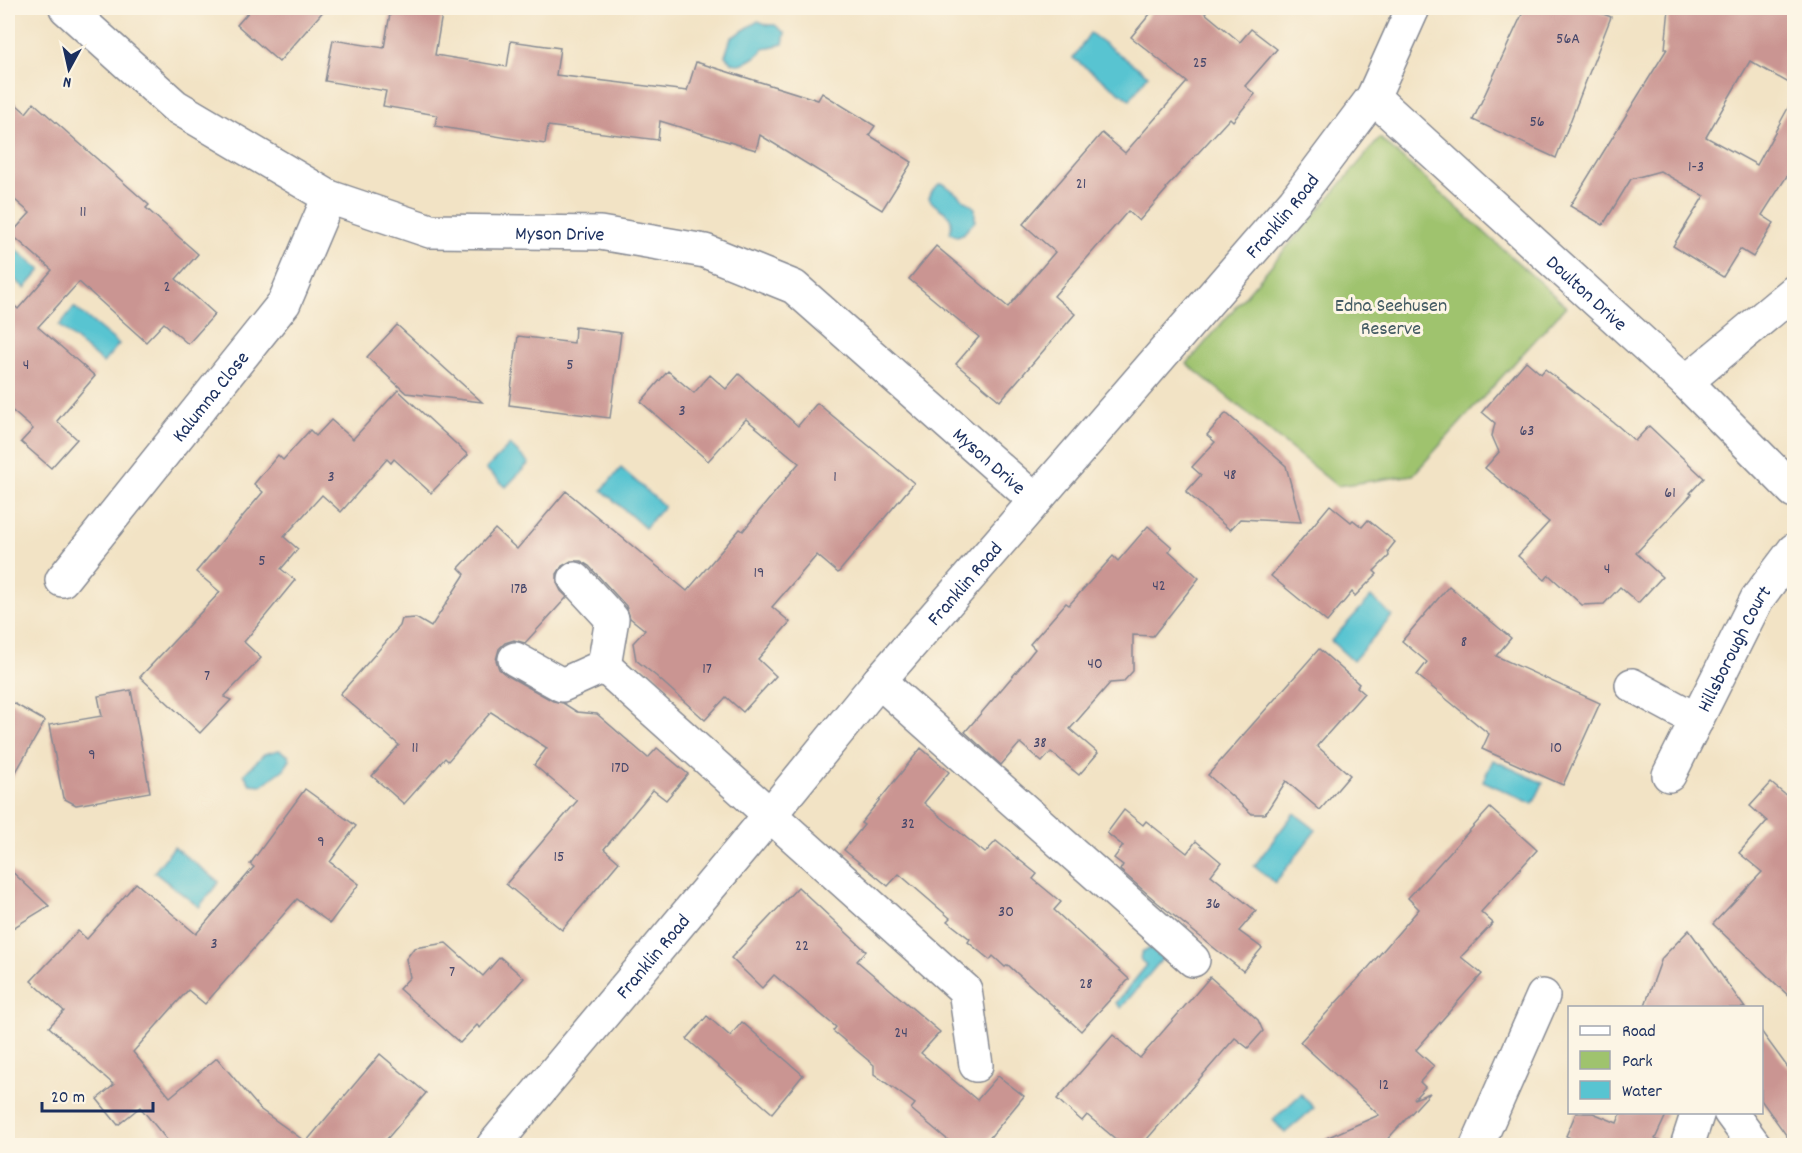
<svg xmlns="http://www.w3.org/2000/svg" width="1802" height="1153" viewBox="0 0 1802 1153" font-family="Dekko,sans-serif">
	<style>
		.green { fill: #9fc36e; stroke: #5d7966; stroke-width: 1.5 }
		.water { fill: #58c4d1; stroke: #3a7a98; stroke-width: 1.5 }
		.building { fill: #ca9592 }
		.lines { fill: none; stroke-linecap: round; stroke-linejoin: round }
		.minor-casing { stroke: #868992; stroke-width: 36 }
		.minor { stroke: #fff; stroke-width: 33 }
		.labels { text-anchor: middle; stroke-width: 6; stroke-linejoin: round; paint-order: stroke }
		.number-label { font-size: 16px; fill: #47486b }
		.street-label { font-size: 20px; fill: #1b2f5e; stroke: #fcf5e5 }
		.park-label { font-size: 20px; fill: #435b63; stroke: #fcf5e5 }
	</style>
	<rect width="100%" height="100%" fill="#fcf5e5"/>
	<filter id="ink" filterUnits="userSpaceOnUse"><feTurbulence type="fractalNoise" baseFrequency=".0167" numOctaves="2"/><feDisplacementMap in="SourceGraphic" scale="12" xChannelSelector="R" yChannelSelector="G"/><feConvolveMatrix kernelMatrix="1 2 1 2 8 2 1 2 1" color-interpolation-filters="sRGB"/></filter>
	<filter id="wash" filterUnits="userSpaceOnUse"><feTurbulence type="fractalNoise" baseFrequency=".008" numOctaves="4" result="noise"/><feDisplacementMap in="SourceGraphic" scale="24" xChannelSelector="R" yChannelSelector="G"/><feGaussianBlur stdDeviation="1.35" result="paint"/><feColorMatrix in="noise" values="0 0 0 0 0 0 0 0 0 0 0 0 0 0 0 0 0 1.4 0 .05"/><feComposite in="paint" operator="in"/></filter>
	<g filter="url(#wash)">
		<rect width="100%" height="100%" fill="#f2e3c5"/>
		<!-- green -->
		<path class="green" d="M1380 138 1566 306 1413 475 1337 486 1187 364Z"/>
		<!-- water -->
		<g class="water">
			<path d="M758 21 768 25H775L785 33 783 44 764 48C759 56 743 67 733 63 731 62 727 58 725 56L731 38Z"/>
			<path d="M1090 33 1148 75 1130 100 1073 58Z"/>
			<path d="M939 184H944L975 208V221L963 234 957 236 950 233C957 209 937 213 929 198L932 191Z"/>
			<path d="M8 243 41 270 25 288 8 274Z"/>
			<path d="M74 307 119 344 103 363 59 326Z"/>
			<path d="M510 445 529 463 506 487 486 469Z"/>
			<path d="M621 468 664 506 645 528 602 490Z"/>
			<path d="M1371 597 1392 616 1353 661 1331 641Z"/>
			<path d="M279 750 289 756 290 760 284 769 262 785 250 784 244 774 264 754Z"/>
			<path d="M1493 760 1543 783 1533 804 1483 781Z"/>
			<path d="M1294 813 1316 830 1275 883 1254 866Z"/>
			<path d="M174 847 219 882 199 907 154 872Z"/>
			<path d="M1152 948 1163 958 1121 1008 1116 1003 1147 965C1140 961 1138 958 1143 951Z"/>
			<path d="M1301 1094 1314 1108 1285 1133 1273 1120Z"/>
		</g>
		<g id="blocks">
			<!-- building -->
			<g class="building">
				<path d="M252 8H326L279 62 237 25Z"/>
				<path d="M391 8H443L435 55 507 67 511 41 560 48 556 75 687 91 696 62 818 100 822 93 875 126 869 135 912 162 882 210 760 135 756 150 660 121 658 140 548 126 545 144 435 126 437 115 383 106 386 91 325 81 333 40 384 48Z"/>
				<path d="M1155 8H1199L1240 42 1251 29 1277 49 1245 86 1255 94 1233 121 1230 118 1166 188 1167 189 1139 221 1128 211 1054 296 1075 314 1000 401 956 364 979 337 909 279 936 246 1008 307 1055 252 1023 224 1102 133 1125 153 1187 82 1131 37Z"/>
				<path d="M1525 8H1588L1611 17 1556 158 1473 120Z"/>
				<path d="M1669 8H1794V86L1750 61 1706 137 1757 165 1794 97V165L1762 215 1774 223 1753 257 1740 249 1723 277 1673 246 1704 196 1660 171 1631 179 1603 225 1570 206 1667 49H1665Z"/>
				<path d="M8 97 26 113 34 103 149 205 146 208 198 254 176 279 215 314 188 344 164 323 146 342 79 282 38 327 95 376 57 421 77 439 51 468 21 442 33 429 8 407V300L18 309 52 270 11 234 30 213 8 194Z"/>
				<path d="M397 325 482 402 406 393 367 357Z"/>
				<path d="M575 327 621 333 610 418 509 405 518 336 574 343Z"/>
				<path d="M1526 361 1541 374 1545 369 1618 426 1635 441 1649 426 1704 478 1690 493 1692 494 1636 553 1662 577 1638 603 1620 587 1604 604 1582 605 1549 575 1545 580 1518 556 1549 522 1485 468 1499 452 1492 436 1495 423 1482 412Z"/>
				<path d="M668 371 694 393 710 375 726 389 739 374 798 426 817 403 914 483 838 573 817 555 772 607 790 622 758 659 776 676 743 712 726 697 705 720 656 676 636 660 633 643 645 630 630 618 626 606 589 566 581 561H571L562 566 557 574V583L561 591 567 597 525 643 514 640 505 643 499 649 496 660 499 669 506 675 553 701 563 703 577 712 597 714 648 758 657 748 688 774 666 800 653 790 604 849 619 862 562 930 506 884 577 801 534 765 547 748 491 712 448 761 445 758 404 804 372 776 399 745 340 694 400 626 402 619 416 618 431 627 465 574 459 568 495 529 517 549 566 491 687 591 740 529 743 531 799 463 746 419 708 461 641 402Z"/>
				<path d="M398 390 468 455 431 493 394 459 391 463 387 459 341 512 322 495 284 537 298 549 281 569 295 580 244 642 261 658 224 697 231 700 200 733 140 677 220 592 196 572 263 492 254 484 278 455 283 460 310 430 316 436 331 420 353 439Z"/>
				<path d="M1226 413 1286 466 1301 522 1240 519 1230 530 1186 492 1201 475 1192 467 1215 442 1207 435Z"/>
				<path d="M1330 505 1351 522 1353 520 1362 527 1368 520 1395 542 1388 551 1389 556 1374 571 1377 574 1355 596 1352 592 1327 622 1271 576Z"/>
				<path d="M1148 526 1172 547 1169 551 1199 578 1153 636 1133 635V671L1123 682 1110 683 1070 729 1098 753 1079 775 1051 752 1042 762 1020 743 1001 765 965 732 1023 664 1035 649 1030 644 1066 603 1069 605 1113 556 1118 561Z"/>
				<path d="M1449 586 1511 638 1496 656 1600 703 1563 785 1482 749 1489 734 1417 675 1427 662 1402 641Z"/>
				<path d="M1319 649 1359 684 1357 687 1364 693 1317 746 1350 775 1320 810 1286 781 1265 814H1252L1208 775Z"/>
				<path d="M131 690 150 792 76 805 63 798 49 725 102 716 98 696Z"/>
				<path d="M8 700 45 721 8 786Z"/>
				<path d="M921 748 949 772 924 803 985 853 996 841 1037 874 1033 879 1061 902 1054 910 1129 979 1081 1031 1008 965 1005 967 993 956 990 960 968 942 970 939 947 921 950 918 899 874 888 886 844 850 864 825 861 823Z"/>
				<path d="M1771 783 1788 797 1794 789V1001L1713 924 1762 872 1739 853 1767 821 1750 806Z"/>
				<path d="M305 789 356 826 330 862 359 884 330 923 297 899 205 1004 188 990 133 1052 170 1097 217 1058 261 1110 306 1142 380 1054 426 1093 381 1146H172L140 1107 118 1125 97 1099 114 1085 49 1027 64 1011 31 981 78 931 87 939 136 883 196 934 254 867 250 864Z"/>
				<path d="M1490 808 1537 850 1481 912 1493 923 1461 957 1482 974 1416 1050 1434 1066 1420 1082 1425 1087 1414 1099 1430 1093 1381 1146H1308L1379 1115 1300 1042 1368 968 1419 909 1408 898Z"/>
				<path d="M1124 810 1143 825 1146 821 1187 853 1196 841 1221 862 1211 875 1256 911 1239 931 1262 948 1243 971 1158 903 1120 870 1123 865 1114 858 1123 846 1107 833Z"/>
				<path d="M8 868 49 906 8 931Z"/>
				<path d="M798 887 866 951 857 961 940 1032 921 1053 977 1100 998 1076 1024 1096 983 1146H955L911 1109 915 1104 874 1074V1065L833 1031 836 1027 774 975 762 988 731 958Z"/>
				<path d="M1689 930 1745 1008H1644L1662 958Z"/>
				<path d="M446 943 483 976 500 957 524 978 480 1028 477 1025 460 1043 399 989 410 977 406 959 414 948Z"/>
				<path d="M1210 977 1258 1020 1263 1031 1248 1048 1235 1038 1141 1146H1124L1087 1115 1082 1121 1057 1099 1113 1035 1140 1058Z"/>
				<path d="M707 1016 730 1036 742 1022 803 1075 772 1113 687 1039Z"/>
				<path d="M1761 1031 1794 1076V1146L1761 1100Z"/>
				<path d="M1576 1113H1593L1617 1123 1621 1113H1667L1655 1139 1669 1146H1587L1566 1136Z"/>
			</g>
		</g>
	</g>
	<g filter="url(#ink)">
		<use href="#blocks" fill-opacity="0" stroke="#868992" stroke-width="1.5"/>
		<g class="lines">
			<!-- minor casing -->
			<g class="minor-casing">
				<g id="minor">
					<path id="s1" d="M66 8 175 106 329 197 430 231 600 233 705 251 794 287 1035 500"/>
					<path id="s2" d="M1373 97 1686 382 1794 491"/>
					<path d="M1686 382 1794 292"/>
					<path d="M575 579 612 619 604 666"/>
					<path id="s3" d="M62 580 284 303 329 197"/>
					<path d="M515 659 562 685 604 666 965 990 976 1065"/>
					<path d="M879 681 1193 960"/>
					<path d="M1632 685 1697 720"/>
					<path id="s4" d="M1669 775 1757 599 1794 550"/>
					<path d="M1730 1112 1755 1146"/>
					<path id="s5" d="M493 1146 769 816 879 681 1295 201 1373 97 1413 8"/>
					<path d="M1477 1146 1543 996"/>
					<path d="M1687 1146 1698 1112"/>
				</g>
			</g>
			<!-- minor -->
			<use href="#minor" class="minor"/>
		</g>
	</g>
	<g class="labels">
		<!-- number labels -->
		<g class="number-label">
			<text x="1568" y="43">56A</text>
			<text x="1200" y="67">25</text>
			<text x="1537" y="126">56</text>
			<text x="1696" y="171">1-3</text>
			<text x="1081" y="188">21</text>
			<text x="83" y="216">11</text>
			<text x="167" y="291">2</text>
			<text x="26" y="369">4</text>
			<text x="570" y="369">5</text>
			<text x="682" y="415">3</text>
			<text x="1527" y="435">63</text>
			<text x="1230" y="479">48</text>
			<text x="331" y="481">3</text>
			<text x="835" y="481">1</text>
			<text x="1670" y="497">61</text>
			<text x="262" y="565">5</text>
			<text x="1607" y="573">4</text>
			<text x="759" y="577">19</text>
			<text x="1159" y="590">42</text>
			<text x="519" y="593">17B</text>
			<text x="1464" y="646">8</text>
			<text x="1095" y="668">40</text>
			<text x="707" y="673">17</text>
			<text x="207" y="680">7</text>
			<text x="1040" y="747">38</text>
			<text x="415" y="752">11</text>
			<text x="1556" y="752">10</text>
			<text x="92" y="759">9</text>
			<text x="620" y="772">17D</text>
			<text x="908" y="828">32</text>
			<text x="321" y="846">9</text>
			<text x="559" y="861">15</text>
			<text x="1213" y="908">36</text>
			<text x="1006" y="916">30</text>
			<text x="214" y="948">3</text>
			<text x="802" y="950">22</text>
			<text x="452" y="976">7</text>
			<text x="1086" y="988">28</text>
			<text x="901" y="1037">24</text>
			<text x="1384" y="1089">12</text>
		</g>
		<!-- street labels -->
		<g class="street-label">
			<text dy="7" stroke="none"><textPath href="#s5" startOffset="1220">Franklin Road</textPath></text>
			<text dy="7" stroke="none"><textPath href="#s1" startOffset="562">Myson Drive</textPath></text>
			<text dy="7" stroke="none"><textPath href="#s2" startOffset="290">Doulton Drive</textPath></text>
			<text dy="7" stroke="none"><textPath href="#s3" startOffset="236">Kalumna Close</textPath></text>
			<text dy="7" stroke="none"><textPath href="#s1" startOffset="1066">Myson Drive</textPath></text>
			<text dy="7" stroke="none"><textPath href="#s5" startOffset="734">Franklin Road</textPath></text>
			<text dy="7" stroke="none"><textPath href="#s4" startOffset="142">Hillsborough Court</textPath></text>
			<text dy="7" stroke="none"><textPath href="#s5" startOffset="248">Franklin Road</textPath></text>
		</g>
		<!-- park labels -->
		<g class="park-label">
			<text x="1391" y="311">Edna Seehusen<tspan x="1391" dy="23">Reserve</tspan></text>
		</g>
	</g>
	<!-- margin -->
	<rect width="1802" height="1153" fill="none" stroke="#fcf5e5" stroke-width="30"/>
	<!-- legend -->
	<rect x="1568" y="1006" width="195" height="108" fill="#fcf5e5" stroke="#a2a6af" stroke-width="1.5"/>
	<rect x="1580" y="1026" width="30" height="9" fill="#ffffff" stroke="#a2a6af" stroke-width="1.5"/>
	<text x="1622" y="1036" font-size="18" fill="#1b2f5e">Road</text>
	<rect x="1580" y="1051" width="30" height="18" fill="#9fc36e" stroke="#a2a6af" stroke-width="1.5"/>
	<text x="1622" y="1066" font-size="18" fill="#1b2f5e">Park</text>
	<rect x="1580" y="1081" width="30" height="18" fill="#58c4d1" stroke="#a2a6af" stroke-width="1.5"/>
	<text x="1622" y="1096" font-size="18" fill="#1b2f5e">Water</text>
	<!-- north arrow -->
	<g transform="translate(69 69) rotate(188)" stroke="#fcf5e5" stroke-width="4.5" paint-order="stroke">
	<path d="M0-4.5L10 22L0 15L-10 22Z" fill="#1b2f5e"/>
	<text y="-9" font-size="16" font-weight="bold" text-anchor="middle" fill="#1b2f5e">N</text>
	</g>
	<!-- scale -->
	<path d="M42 1102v9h111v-9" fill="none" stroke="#1b2f5e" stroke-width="3"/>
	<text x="51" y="1102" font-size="18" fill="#1b2f5e" stroke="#fcf5e5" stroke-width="4.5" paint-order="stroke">20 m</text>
</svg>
